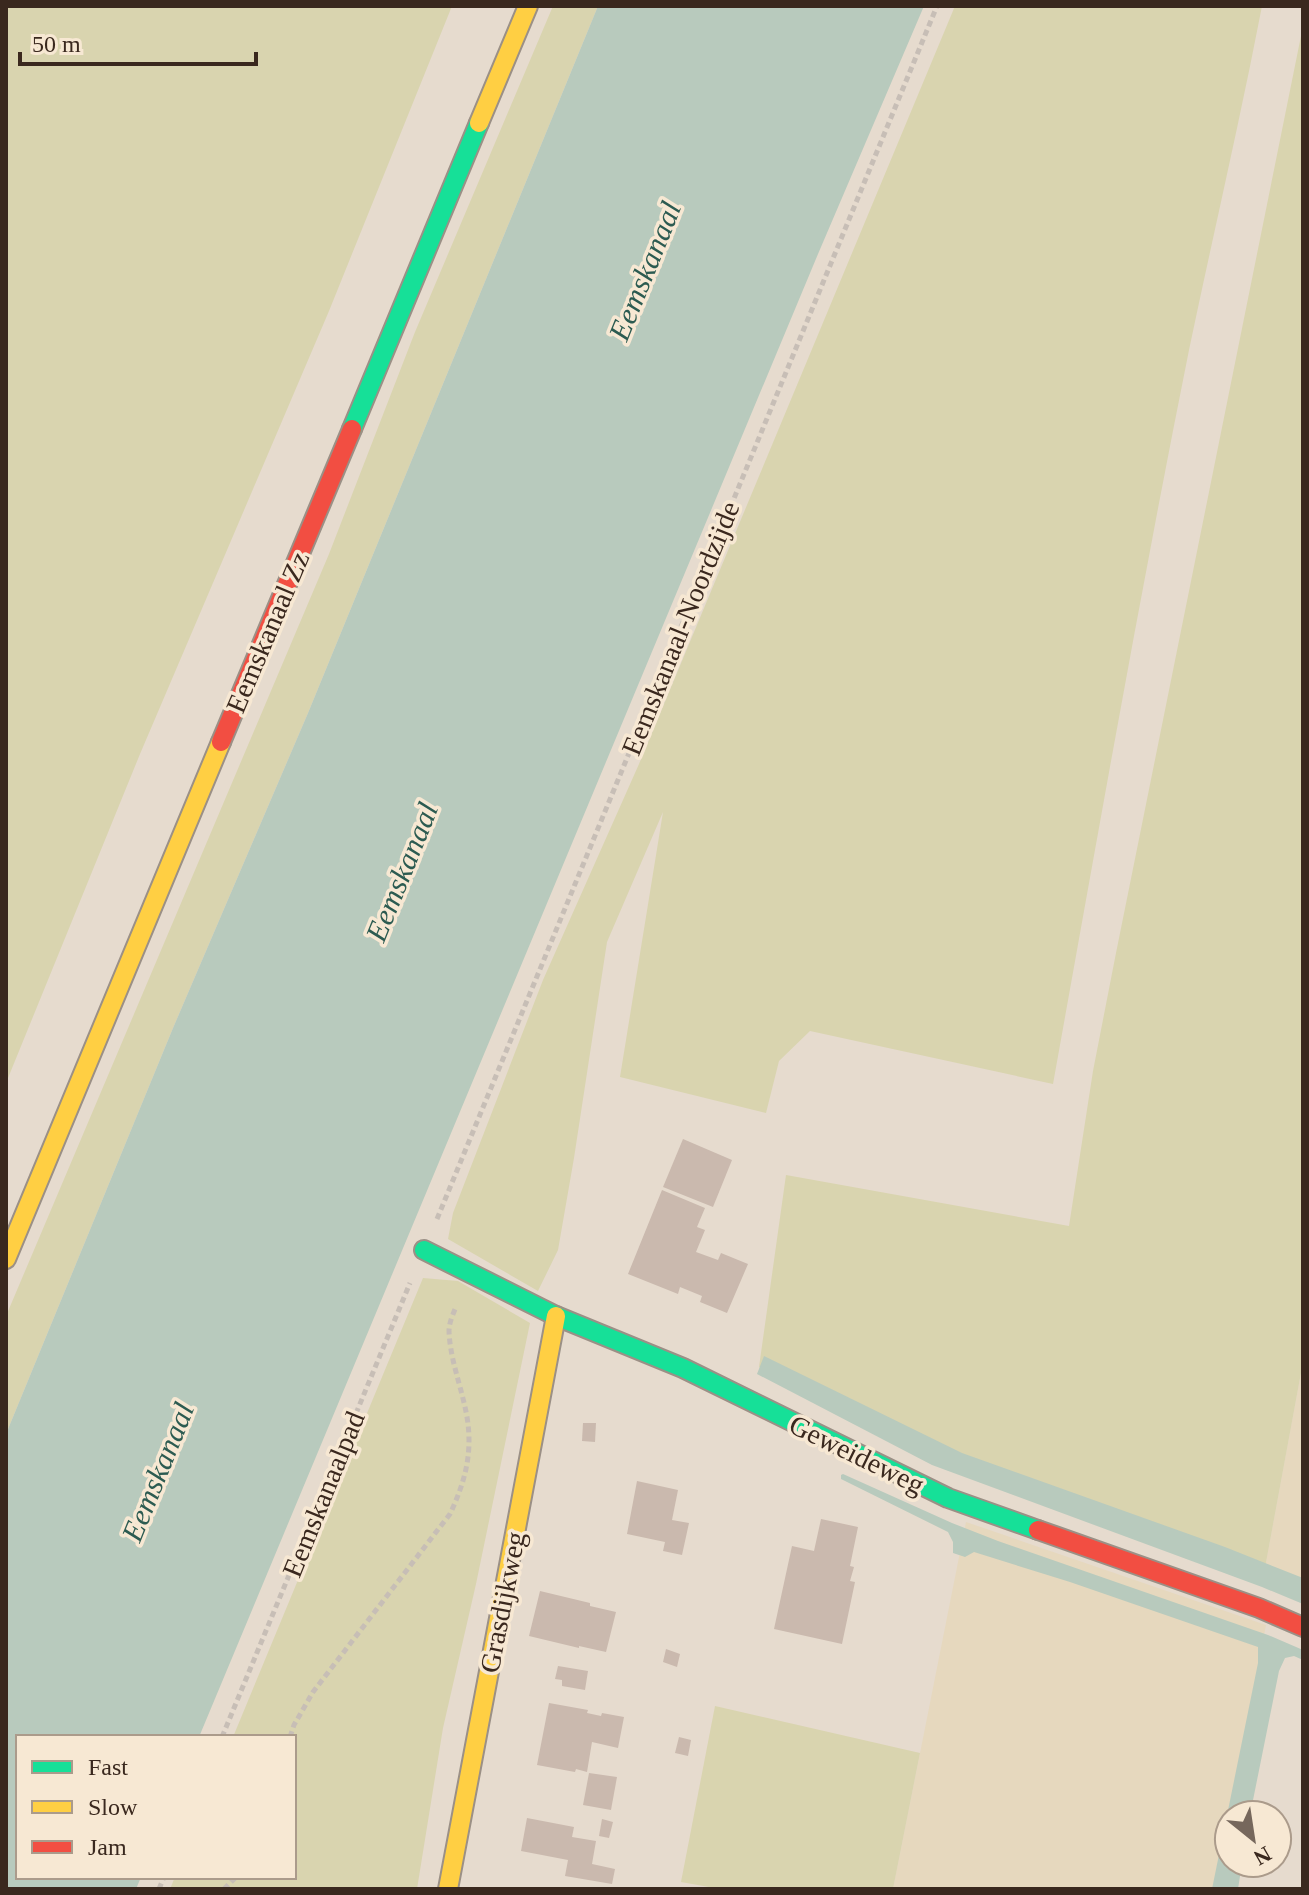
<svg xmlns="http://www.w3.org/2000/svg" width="1309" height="1895" viewBox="0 0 1309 1895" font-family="Georgia,serif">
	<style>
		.farmland { fill: #e6d8be }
		.green { fill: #d9d4af }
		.water { fill: #b8cabd }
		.building { fill: #cab9ae }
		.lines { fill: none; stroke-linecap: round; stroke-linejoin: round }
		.fast-casing { stroke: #9b9086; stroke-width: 22 }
		.slow-casing { stroke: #9b9086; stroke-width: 22 }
		.jam-casing { stroke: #9b9086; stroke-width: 22 }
		.path { stroke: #c7beb6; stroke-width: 5; stroke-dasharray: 6 4; stroke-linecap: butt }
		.fast { stroke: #16e098; stroke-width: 18 }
		.slow { stroke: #ffcf43; stroke-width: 18 }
		.jam { stroke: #f24e42; stroke-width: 18 }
		.labels { text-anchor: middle; stroke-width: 7; stroke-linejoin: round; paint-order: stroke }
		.street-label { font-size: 28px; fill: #3a281e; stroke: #f7e8d3 }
		.water-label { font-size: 30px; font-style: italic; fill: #2c5b51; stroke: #f7e8d3 }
	</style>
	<rect width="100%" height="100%" fill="#e6dbce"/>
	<!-- farmland -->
	<g class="farmland">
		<path d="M1303 1362V1586L1265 1568Z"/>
		<path d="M966 1522 1266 1625 1229 1815 1217 1889H893Z"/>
	</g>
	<!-- green -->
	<g class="green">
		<path d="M6 6H452L329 311 140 754 6 1083Z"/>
		<path d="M553 6H598L308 713 173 1028 6 1434V1316L329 554 415 332Z"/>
		<path d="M955 6H1262C1240 121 1213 235 1189 350 1140 594 1097 839 1053 1084L810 1031 779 1061 766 1113 620 1077 663 812 607 942 574 1158 558 1250 538 1291 448 1239 453 1213 543 980 639 764Z"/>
		<path d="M1303 26V1362L1265 1568 983 1481 759 1367 786 1175 1069 1226 1093 1071 1116 953Z"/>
		<path d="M423 1278 458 1281 530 1323 476 1584 443 1728 417 1889H170L175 1877H294V1737H233Z"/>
		<path d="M715 1706 920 1753 893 1889H720L681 1882Z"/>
	</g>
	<!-- water -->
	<g class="water">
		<path d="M598 6H924L818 254 199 1737H18V1877H141L136 1889H6V1434L173 1028 308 713Z"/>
		<path d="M764 1356 962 1453 1225 1547 1303 1578V1604L1262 1587 932 1465 757 1374Z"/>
		<path d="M843 1474 952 1523 998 1541 1268 1635 1303 1650V1660L1294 1656 1285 1658 1279 1671 1250 1815H1229V1863H1242L1238 1889H1212L1258 1663V1647L1070 1582 974 1552 965 1557 953 1553V1542L948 1532 841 1479V1475Z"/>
	</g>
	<!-- building -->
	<g class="building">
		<path d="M683 1139 732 1160 713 1207 663 1187Z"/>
		<path d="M662 1190 705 1208 697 1227 705 1230 696 1252 718 1260 721 1253 748 1264 727 1313 700 1302 702 1296 680 1287 678 1294 628 1274Z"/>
		<path d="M583 1423H596L595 1442 582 1441Z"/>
		<path d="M637 1481 678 1490 672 1520 689 1523 682 1555 663 1551 665 1542 627 1534Z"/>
		<path d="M821 1519 858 1527 850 1566 854 1567 850 1581 855 1582 842 1644 774 1629 792 1546 814 1551Z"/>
		<path d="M540 1591 590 1603V1606L616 1612 606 1652 579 1646V1648L529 1636Z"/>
		<path d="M666 1649 680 1654 677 1667 663 1662Z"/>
		<path d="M558 1666 588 1671 585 1690 562 1686V1680L555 1679Z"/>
		<path d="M549 1703 588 1710 587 1713 601 1716 602 1713 624 1717 618 1748 592 1742 587 1772 576 1769 575 1772 537 1765Z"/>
		<path d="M679 1737 691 1740 688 1756 675 1753Z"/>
		<path d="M589 1773 617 1777 611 1810 583 1805Z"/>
		<path d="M527 1818 574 1827 572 1837 596 1841 592 1864 615 1869 612 1884 565 1876 568 1860 521 1851Z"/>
		<path d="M602 1819 613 1822 609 1838 599 1836Z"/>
	</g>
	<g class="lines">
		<!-- fast casing -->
		<g class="fast-casing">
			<g id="fast">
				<path d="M352 429 479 123"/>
				<path d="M424 1250 556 1316 683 1368 948 1498 1038 1530"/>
			</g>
		</g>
		<!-- slow casing -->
		<g class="slow-casing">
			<g id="slow">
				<path d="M479 123 528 6"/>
				<path d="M6 1259 221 742"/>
				<path d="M448 1889 556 1316"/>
			</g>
		</g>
		<!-- jam casing -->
		<g class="jam-casing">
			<g id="jam">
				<path d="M221 742 352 429"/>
				<path d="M1038 1530 1259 1608 1303 1627"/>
			</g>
		</g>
		<!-- path -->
		<g class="path">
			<path d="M437 1219 937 6"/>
			<path d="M222 1737 410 1283"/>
			<path d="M290 1737 294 1725 313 1692 450 1514C465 1482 473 1453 467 1417 462 1388 450 1360 449 1331 449 1323 453 1314 456 1307"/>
			<path d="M159 1889 164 1877"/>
			<path d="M224 1889 236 1877"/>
		</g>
		<!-- fast -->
		<use href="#fast" class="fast"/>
		<!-- slow -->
		<use href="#slow" class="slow"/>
		<!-- jam -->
		<use href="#jam" class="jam"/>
	</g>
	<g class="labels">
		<!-- street labels -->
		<g class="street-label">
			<text transform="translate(680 628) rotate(-68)" y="10">Eemskanaal-Noordzijde</text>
			<text transform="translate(267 632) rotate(-67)" y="10">Eemskanaal Zz</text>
			<text transform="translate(857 1454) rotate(26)" y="10">Geweideweg</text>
			<text transform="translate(323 1494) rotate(-68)" y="10">Eemskanaalpad</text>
			<text transform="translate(502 1602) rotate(-79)" y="10">Grasdijkweg</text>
		</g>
		<!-- water labels -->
		<g class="water-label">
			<text transform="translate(645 271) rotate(-68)" y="10">Eemskanaal</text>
			<text transform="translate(402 872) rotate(-68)" y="10">Eemskanaal</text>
			<text transform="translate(158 1472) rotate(-68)" y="10">Eemskanaal</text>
		</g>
	</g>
	<!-- border -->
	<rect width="1309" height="1895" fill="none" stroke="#3a281e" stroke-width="16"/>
	<!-- legend -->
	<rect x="16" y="1735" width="280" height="144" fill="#f7e8d3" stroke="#ab9b8b" stroke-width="2"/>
	<rect x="32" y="1761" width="40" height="12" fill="#16e098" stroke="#ab9b8b" stroke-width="2"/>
	<text x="88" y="1775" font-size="24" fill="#3a281e">Fast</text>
	<rect x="32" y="1801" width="40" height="12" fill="#ffcf43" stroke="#ab9b8b" stroke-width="2"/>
	<text x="88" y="1815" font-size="24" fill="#3a281e">Slow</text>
	<rect x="32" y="1841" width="40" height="12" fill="#f24e42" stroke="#ab9b8b" stroke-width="2"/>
	<text x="88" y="1855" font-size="24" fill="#3a281e">Jam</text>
	<!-- north arrow -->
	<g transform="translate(1253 1839) rotate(150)"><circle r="38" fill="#f7e8d3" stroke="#ab9b8b" stroke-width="2"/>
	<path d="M0-6L14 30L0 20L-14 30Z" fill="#76675c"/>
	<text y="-12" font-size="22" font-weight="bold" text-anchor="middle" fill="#3a281e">N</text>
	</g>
	<!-- scale -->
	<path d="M20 52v12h236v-12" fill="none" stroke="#3a281e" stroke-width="4"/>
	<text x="32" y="52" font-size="24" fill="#3a281e" stroke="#f7e8d3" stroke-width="6" paint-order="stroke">50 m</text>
</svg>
